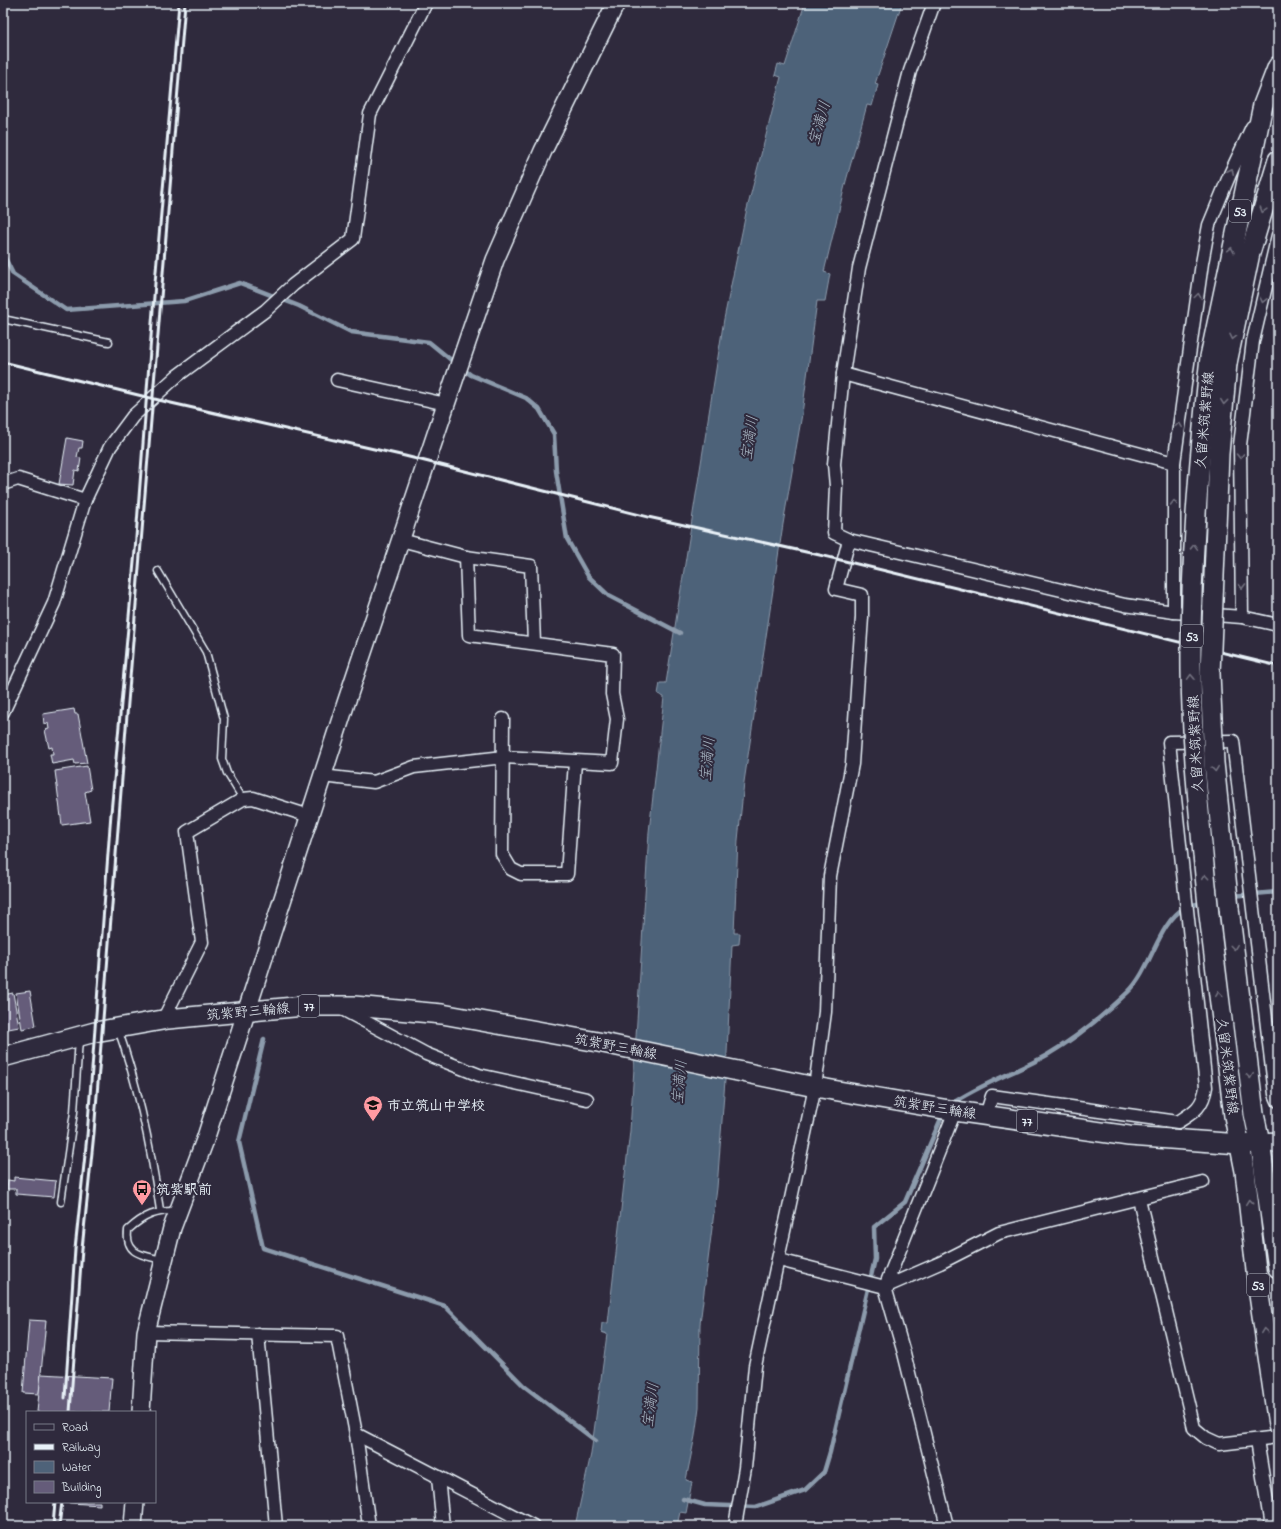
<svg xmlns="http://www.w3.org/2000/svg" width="1281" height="1529" viewBox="0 0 1281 1529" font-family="'Indie Flower','Klee One',sans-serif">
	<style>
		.water { fill: #4e6279; stroke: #8c9bac }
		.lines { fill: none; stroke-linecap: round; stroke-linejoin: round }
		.stream { stroke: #8c9bac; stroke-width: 4.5 }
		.building { fill: #655c7a; stroke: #e8f1f8 }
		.lane-casing { stroke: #e8f1f8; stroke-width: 9 }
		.street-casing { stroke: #e8f1f8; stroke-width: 15 }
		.secondary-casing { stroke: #e8f1f8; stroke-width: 20 }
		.primary-casing { stroke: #e8f1f8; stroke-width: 22 }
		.lane { stroke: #2f2a3d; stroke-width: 6 }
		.street { stroke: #2f2a3d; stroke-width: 12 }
		.secondary { stroke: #2f2a3d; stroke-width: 17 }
		.primary { stroke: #2f2a3d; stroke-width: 19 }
		.rail { stroke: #e8f1f8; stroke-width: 3 }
		.primary-bridge-casing { stroke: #e8f1f8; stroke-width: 22; stroke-linecap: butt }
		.primary-bridge { stroke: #2f2a3d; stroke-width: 19 }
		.oneway { stroke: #70707e }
		.labels { text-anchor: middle; stroke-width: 4; stroke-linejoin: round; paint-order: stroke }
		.shield { fill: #2f2a3d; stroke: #b0b5c0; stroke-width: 1 }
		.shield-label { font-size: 13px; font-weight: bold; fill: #e8f1f8 }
		.street-label { font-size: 14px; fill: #e8f1f8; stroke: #2f2a3d }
		.poi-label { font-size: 14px; font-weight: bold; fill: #e8f1f8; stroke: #2f2a3d; text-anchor: start }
		.water-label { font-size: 15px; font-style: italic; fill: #aab8c5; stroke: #2f2a3d }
	</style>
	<rect width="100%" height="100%" fill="#2f2a3d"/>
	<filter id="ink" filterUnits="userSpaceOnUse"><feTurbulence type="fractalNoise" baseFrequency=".025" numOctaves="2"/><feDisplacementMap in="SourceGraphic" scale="8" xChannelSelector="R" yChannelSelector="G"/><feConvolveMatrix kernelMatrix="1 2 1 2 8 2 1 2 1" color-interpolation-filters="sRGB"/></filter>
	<g filter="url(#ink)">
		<!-- water -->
		<path class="water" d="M805 3H902L875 84 878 85 872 106 867 105 846 181 824 272 830 274 825 301H817L802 414 783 524 744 782 738 840 734 933H740L739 944 732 945 727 1053 717 1188 700 1324 699 1407 695 1436 686 1480 692 1482 686 1513 680 1512 677 1526H575L591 1454 607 1334 601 1332 602 1323H608L630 1131 649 832 664 697 658 694 660 683H666L724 319 746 213 781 77 775 75 778 64 785 66Z"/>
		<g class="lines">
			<!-- stream -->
			<g class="stream">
				<path d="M3 254 13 274 66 310 184 301 240 283 299 306 351 332 429 342 456 364"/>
				<path d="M462 368 471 375 526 398 539 409 554 434 556 471 567 539 588 576 609 596 680 633"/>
				<path d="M1232 896 1278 892"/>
				<path d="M264 1039 239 1142 263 1248 445 1306 524 1386 596 1441"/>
				<path d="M950 1105C980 1084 1015 1073 1047 1055 1078 1037 1103 1016 1128 992 1152 969 1157 923 1186 907 1191 905 1198 904 1203 902"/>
				<path d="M683 1499 705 1505 756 1507 805 1490 824 1472 830 1452 875 1259 874 1227 905 1202 943 1114"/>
			</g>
		</g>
		<!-- building -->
		<g class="building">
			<path d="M67 438 83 441 82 448H79L77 457 81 458 79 471 75 470 73 485 59 484Z"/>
			<path d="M74 709 75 714H78L87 763 75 764 74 760 52 764 50 754H53L52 747 49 748 45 730 49 729 48 723 44 724 43 714Z"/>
			<path d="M87 766 91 790 85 792 90 821 62 825 55 771Z"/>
			<path d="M30 991 36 1026 22 1029 16 993Z"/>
			<path d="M13 993 19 1027 3 1030V995Z"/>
			<path d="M14 1177 56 1181 54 1197 16 1194V1189H7L8 1180 14 1181Z"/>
			<path d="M29 1320 46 1321 39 1394 23 1393Z"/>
			<path d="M41 1374 112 1378 109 1412H37Z"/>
			<path d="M56 1502H100V1505Z"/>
		</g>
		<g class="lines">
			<!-- lane casing -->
			<g class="lane-casing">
				<g id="lane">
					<path d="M3 319 109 342"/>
					<path d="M158 571 206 652 224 719 222 759 227 773 243 799"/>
					<path d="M118 1029C139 1088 151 1148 160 1210"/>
					<path d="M61 1202 74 1112 79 1039"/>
					<path d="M162 1260C143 1255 125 1255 128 1230 144 1215 157 1210 178 1211"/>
				</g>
			</g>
			<!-- street casing -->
			<g class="street-casing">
				<g id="street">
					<path d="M934 3 910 71 859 268 843 374 834 464 836 486 834 533 849 540 1125 605 1174 612 1242 617 1278 625"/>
					<path d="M843 374 1174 463"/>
					<path d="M337 380 446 404"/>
					<path d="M3 484 18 479 85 500"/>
					<path d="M401 540 466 557 531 566 534 643"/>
					<path d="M1174 612V463L1202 263 1209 225 1230 174 1252 127"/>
					<path d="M1242 617 1240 445 1253 341 1278 235"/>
					<path d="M3 712 54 603 85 500 110 447 133 416 177 376 266 310 293 285 353 239 370 114 426 3"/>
					<path d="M503 719 502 854 511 869 521 874H567L575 762"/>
					<path d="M322 776 374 782 414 767 504 757 612 763 617 719 612 694 613 654 469 635 466 557"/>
					<path d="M340 1008 426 1054 479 1075 587 1099"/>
					<path d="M163 1020 202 942 187 832 243 799 253 798 303 814"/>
					<path d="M986 1115 992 1096 1178 1122C1194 1112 1203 1107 1206 1087L1169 742 1233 741 1275 1094 1278 1101"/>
					<path d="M1139 1199 1194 1428 1206 1438 1219 1444 1278 1437"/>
					<path d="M779 1260 885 1287 940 1263 999 1233 1203 1182"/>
					<path d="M146 1332 337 1336 356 1434 369 1526"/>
					<path d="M258 1334 276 1526"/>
					<path d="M356 1434 533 1526"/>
					<path d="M1257 1440 1271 1526"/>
					<path d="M438 1478 443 1526"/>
					<path d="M735 1526 745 1468 755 1366 815 1087 825 1012 830 876 852 764 862 617V595L836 589 849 540"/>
					<path d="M947 1526 904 1353 885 1287 955 1111"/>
				</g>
			</g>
			<!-- secondary casing -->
			<g class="secondary-casing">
				<g id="secondary">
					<path d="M141 1412 146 1332 172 1228 205 1140 346 703 446 404 495 260 543 151 616 3"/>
					<path d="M133 1526 135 1502"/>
				</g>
			</g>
			<!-- primary casing -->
			<g class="primary-casing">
				<g id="primary">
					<path d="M1210 357 1263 105 1278 66"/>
					<path d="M1227 363 1250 253 1278 160"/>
					<path d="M1229 908 1254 1114 1260 1142 1278 1268"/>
					<path d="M1209 915 1234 1116 1245 1171 1258 1288 1278 1425"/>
					<path d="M3 1057 95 1032 168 1019 304 1006H354L442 1014 598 1042 815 1087 955 1111 1129 1136 1240 1144 1278 1142"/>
				</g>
			</g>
			<!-- lane -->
			<use href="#lane" class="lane"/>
			<!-- street -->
			<use href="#street" class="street"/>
			<!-- secondary -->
			<use href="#secondary" class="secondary"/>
			<!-- primary -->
			<use href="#primary" class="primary"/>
			<!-- rail -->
			<g class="rail">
				<path d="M3 362 171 403 405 456 648 517 824 556 1278 666"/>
				<path d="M65 1398 75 1249 87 1136 111 813 135 551 155 283 179 3"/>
				<path d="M70 1412 82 1249 94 1133 127 715 185 3"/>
				<path d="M53 1526 55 1502"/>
				<path d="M59 1526 62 1502"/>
			</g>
			<!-- primary-bridge casing -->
			<g class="primary-bridge-casing">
				<g id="primary-bridge">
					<path d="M1227 363 1219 454 1210 673 1214 763 1229 908"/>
					<path d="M1209 915C1201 834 1192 753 1191 671 1190 566 1199 462 1210 357"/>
				</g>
			</g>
			<!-- primary-bridge -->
			<use href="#primary-bridge" class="primary-bridge"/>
		</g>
		<!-- one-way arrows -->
		<defs><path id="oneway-chevron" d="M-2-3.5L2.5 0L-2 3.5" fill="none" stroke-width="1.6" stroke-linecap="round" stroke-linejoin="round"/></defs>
		<g class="oneway">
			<use href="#oneway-chevron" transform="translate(1231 171) rotate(-65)"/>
			<use href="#oneway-chevron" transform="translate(1263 210) rotate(107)"/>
			<use href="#oneway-chevron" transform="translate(1231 250) rotate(-78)"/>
			<use href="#oneway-chevron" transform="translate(1198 296) rotate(-82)"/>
			<use href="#oneway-chevron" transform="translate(1263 300) rotate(103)"/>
			<use href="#oneway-chevron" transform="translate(1233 337) rotate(102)"/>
			<use href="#oneway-chevron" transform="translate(1224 402) rotate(96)"/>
			<use href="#oneway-chevron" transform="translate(1179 425) rotate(-82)"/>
			<use href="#oneway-chevron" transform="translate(1240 456) rotate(89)"/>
			<use href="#oneway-chevron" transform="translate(1174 503) rotate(-90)"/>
			<use href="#oneway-chevron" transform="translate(1194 547) rotate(-88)"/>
			<use href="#oneway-chevron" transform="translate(1242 586) rotate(89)"/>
			<use href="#oneway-chevron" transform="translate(1191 677) rotate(-92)"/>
			<use href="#oneway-chevron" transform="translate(1215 769) rotate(84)"/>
			<use href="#oneway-chevron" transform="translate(1205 877) rotate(-95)"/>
			<use href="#oneway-chevron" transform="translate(1234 947) rotate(83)"/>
			<use href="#oneway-chevron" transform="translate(1219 994) rotate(-97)"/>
			<use href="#oneway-chevron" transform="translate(1250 1076) rotate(83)"/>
			<use href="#oneway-chevron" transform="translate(1249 1202) rotate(-96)"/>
			<use href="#oneway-chevron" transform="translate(1264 1331) rotate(-98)"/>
		</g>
	</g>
	<!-- icons -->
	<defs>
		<g id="school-pin" transform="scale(1)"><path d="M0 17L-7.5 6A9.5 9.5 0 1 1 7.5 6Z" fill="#ff9aa2" stroke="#2f2a3d"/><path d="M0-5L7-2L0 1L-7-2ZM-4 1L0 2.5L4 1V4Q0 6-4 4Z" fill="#111"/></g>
		<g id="bus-pin" transform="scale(1)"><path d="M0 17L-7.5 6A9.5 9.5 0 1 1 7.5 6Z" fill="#ff9aa2" stroke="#2f2a3d"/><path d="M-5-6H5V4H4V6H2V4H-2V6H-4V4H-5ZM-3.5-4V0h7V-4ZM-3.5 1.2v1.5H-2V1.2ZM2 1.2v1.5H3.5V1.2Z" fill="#111"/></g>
	</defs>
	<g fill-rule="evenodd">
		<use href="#school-pin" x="373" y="1105"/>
		<use href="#bus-pin" x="142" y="1189"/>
	</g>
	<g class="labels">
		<!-- shield labels -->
		<g class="shield">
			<rect x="1229" y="200" width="22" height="22" rx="3"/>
			<rect x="1181" y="625" width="22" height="22" rx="3"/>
			<rect x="299" y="995" width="20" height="22" rx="3"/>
			<rect x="1017" y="1110" width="20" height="22" rx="3"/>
			<rect x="1247" y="1274" width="22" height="22" rx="3"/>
		</g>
		<g class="shield-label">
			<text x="1240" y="216">53</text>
			<text x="1192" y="641">53</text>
			<text x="309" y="1011">77</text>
			<text x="1027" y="1126">77</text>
			<text x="1258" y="1290">53</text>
		</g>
		<!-- street labels -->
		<g class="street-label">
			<text transform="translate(1204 420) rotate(-85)" y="5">久留米筑紫野線</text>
			<text transform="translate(1195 744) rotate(-93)" y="5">久留米筑紫野線</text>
			<text transform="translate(248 1011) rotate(-5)" y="5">筑紫野三輪線</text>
			<text transform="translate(616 1046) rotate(11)" y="5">筑紫野三輪線</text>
			<text transform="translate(1228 1066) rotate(83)" y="5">久留米筑紫野線</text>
			<text transform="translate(935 1107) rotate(9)" y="5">筑紫野三輪線</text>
		</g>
		<!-- poi labels -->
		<g class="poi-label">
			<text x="387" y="1110">市立筑山中学校</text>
			<text x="156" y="1194">筑紫駅前</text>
		</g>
		<!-- water labels -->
		<g class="water-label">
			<text transform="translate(819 123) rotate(-74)" y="5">宝満川</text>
			<text transform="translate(749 438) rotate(-81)" y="5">宝満川</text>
			<text transform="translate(707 759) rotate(-85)" y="5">宝満川</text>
			<text transform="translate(679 1082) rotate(-85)" y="5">宝満川</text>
			<text transform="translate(650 1405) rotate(-82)" y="5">宝満川</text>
		</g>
	</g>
	<!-- margin -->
	<rect width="1281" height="1529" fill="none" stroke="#2f2a3d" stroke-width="16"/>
	<rect x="8" y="8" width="1265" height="1513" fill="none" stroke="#e8f1f8" stroke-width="1.5" filter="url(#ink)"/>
	<!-- legend -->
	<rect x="26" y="1411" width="130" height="92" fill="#2f2a3d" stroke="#797a88"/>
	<rect x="34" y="1424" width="20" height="6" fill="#2f2a3d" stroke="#797a88"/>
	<text x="62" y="1431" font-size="12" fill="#e8f1f8">Road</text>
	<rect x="34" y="1444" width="20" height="6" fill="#e8f1f8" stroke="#797a88"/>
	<text x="62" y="1451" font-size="12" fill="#e8f1f8">Railway</text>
	<rect x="34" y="1461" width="20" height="12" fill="#4e6279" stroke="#797a88"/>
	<text x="62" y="1471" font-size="12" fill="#e8f1f8">Water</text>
	<rect x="34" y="1481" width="20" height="12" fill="#655c7a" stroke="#797a88"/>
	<text x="62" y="1491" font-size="12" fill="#e8f1f8">Building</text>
</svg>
